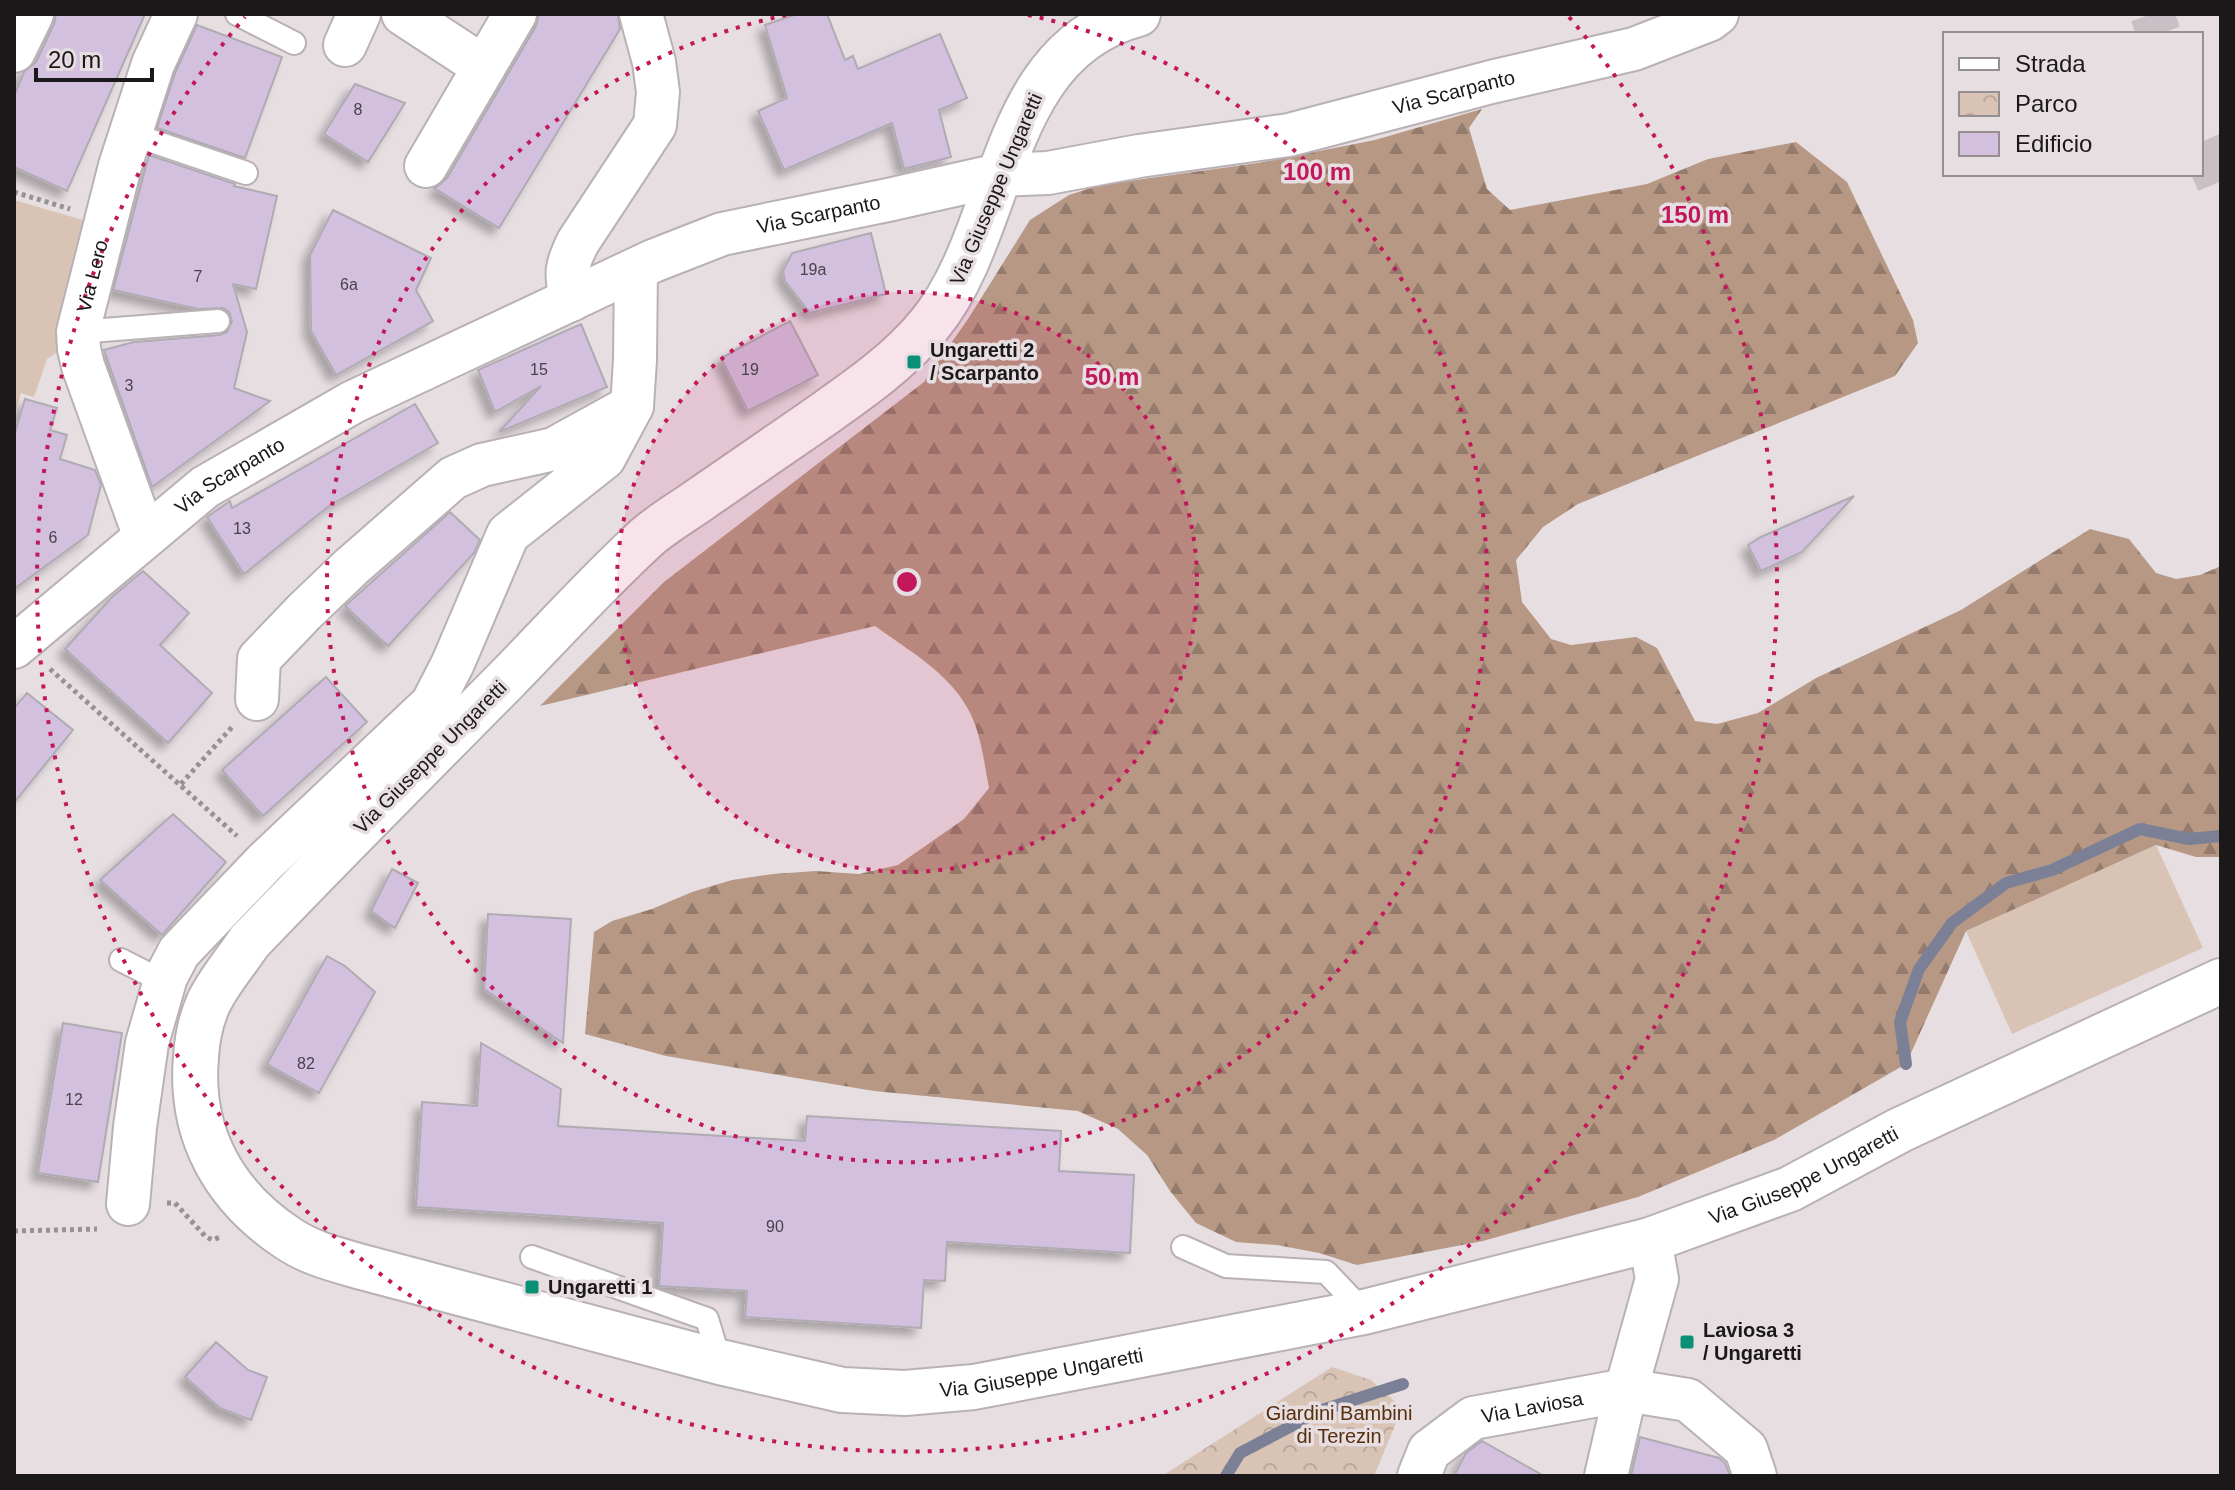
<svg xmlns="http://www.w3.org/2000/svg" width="2235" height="1490" viewBox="0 0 2235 1490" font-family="Helvetica,sans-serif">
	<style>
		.grass { fill: #d8c3b5 }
		.forest { fill: url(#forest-firs) }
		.park { fill: url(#park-crowns) }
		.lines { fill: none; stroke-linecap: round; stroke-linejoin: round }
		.stream { stroke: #7c8097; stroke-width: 12 }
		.building { fill: #d2c0de; stroke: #afabb2; stroke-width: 2; filter: url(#shadow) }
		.motorway-tunnel { stroke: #c8c0c4; stroke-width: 44; stroke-dasharray: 44 22; stroke-linecap: butt }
		.service-casing { stroke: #b9b1b5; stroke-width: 26 }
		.minor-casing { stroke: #b9b1b5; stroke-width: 46 }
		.tertiary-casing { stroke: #b9b1b5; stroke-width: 48 }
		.path { stroke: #989194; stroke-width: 5; stroke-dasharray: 4 4; stroke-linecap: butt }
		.service { stroke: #fff; stroke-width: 22 }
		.minor { stroke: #fff; stroke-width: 42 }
		.tertiary { stroke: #fff; stroke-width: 44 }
		.ring { fill: none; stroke: #c2185b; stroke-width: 4; stroke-dasharray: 4 8 }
		.poi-dot { fill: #0b8f76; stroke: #e7dee2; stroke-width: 3 }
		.labels { text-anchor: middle; stroke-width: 7; stroke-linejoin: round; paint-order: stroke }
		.number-label { font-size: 16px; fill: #49424b }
		.street-label { font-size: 20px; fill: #1b181a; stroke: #e7dee2 }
		.poi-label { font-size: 20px; font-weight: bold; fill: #1b181a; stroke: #e7dee2; text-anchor: start }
		.park-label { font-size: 20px; fill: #582e0c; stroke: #e7dee2 }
		.centre { fill: #c2185b; stroke: #e7dee2; stroke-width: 4 }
		.ring-label { font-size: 24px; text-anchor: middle; font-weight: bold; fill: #c2185b; stroke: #e7dee2; stroke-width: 7; stroke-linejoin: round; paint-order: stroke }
	</style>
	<defs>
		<pattern id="forest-firs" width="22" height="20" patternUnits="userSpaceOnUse" patternTransform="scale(2)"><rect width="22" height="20" fill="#b79884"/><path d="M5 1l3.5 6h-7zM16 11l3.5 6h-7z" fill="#947b6b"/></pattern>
		<pattern id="park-crowns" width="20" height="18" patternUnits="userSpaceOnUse" patternTransform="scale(2)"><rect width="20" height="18" fill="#d8c3b5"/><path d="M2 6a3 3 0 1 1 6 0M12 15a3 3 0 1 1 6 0" fill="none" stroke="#b9a79b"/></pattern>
		<filter id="shadow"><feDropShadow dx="-7" dy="7" stdDeviation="4" flood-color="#0004"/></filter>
	</defs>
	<rect width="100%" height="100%" fill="#e7dee2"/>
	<!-- grass -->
	<g class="grass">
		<path d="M14 200 93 223 59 351 47 359 34 397 21 393 14 416Z"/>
		<path d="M2156 845 2203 948 2012 1034 1966 931Z"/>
	</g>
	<!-- forest -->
	<path class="forest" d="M1482 109 1469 128 1487 189 1510 210 1647 184 1708 159 1796 142 1847 182 1913 320 1918 343 1895 376 1578 504 1543 527 1516 560 1522 602 1551 639 1571 645 1636 637 1657 648 1695 721 1717 724 1758 713 1816 678 1961 610 2090 529 2129 539 2156 573 2176 579 2200 575 2221 566V857H2196L2156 845 1966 931 1906 1064 1774 1140 1638 1197 1483 1241 1357 1265 1319 1253 1277 1245 1236 1242 1196 1223 1170 1191 1147 1155 1118 1129 1078 1111 874 1091 666 1056 585 1034 594 932 612 921 652 909 692 892 732 880 773 874 816 871 859 874 898 865 964 819 989 788C984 762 981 732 968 709 949 673 908 650 875 626L540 706 664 582 924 382 968 319 1030 220 1069 195 1100 185 1258 163 1375 140Z"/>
	<!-- park -->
	<path class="park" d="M1332 1367 1371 1380 1402 1408 1374 1476H1162Z"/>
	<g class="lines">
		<!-- stream -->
		<g class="stream">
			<path d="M1906 1064 1900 1022 1919 969 1952 923 2006 883 2052 870 2140 829 2189 839 2221 836"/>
			<path d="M1226 1476 1240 1453 1322 1410 1403 1384"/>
		</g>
	</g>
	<!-- building -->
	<g class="building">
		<path d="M56 14H145L67 191 14 167V96L24 72 36 62 54 24Z"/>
		<path d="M539 14H618L620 29 499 228 434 188 438 186 447 178 536 26Z"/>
		<path d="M797 14H827L845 60 853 56 858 69 940 34 967 98 939 110 951 157 904 169 892 123 784 170 758 111 787 98 765 25Z"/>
		<path d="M197 25 282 57 245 158 157 128 175 73Z"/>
		<path d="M355 84 405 103 368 162 324 134Z"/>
		<path d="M149 155 235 184 234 186 277 196 256 289 233 284 247 332 234 388 270 401 152 487 104 350 134 342 220 335 227 332 232 321 229 312 223 308 198 309 113 290Z"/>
		<path d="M333 210 431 258 416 290 433 321 336 375 311 331 310 255Z"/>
		<path d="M871 233 886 294 810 313 785 281 783 271 792 253Z"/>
		<path d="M790 321 818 375 748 411 721 358Z"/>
		<path d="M581 324 607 387 499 432 541 386 495 412 478 370Z"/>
		<path d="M25 399 57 408 50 430 67 435 60 459 95 470 101 485 88 535 14 589V436Z"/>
		<path d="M415 404 438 443 329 506 244 574 207 517 230 501 232 508Z"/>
		<path d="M1854 496 1802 552 1761 571 1748 545 1761 537Z"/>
		<path d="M450 512 480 540 474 553 388 646 345 606Z"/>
		<path d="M143 571 189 613 160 645 212 693 168 743 65 649 112 597Z"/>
		<path d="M326 677 367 722 263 816 222 770Z"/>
		<path d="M27 693 73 730 14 803V708Z"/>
		<path d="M173 814 226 862 162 935 100 880Z"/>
		<path d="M392 869 418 883 395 928 371 911Z"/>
		<path d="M488 914 571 919 563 1043 484 989Z"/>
		<path d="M327 956 345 966 375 992 319 1093 267 1064Z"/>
		<path d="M63 1023 122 1033 98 1182 38 1173Z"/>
		<path d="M481 1043 561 1089 558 1126 805 1141 807 1116 1061 1131 1059 1171 1134 1175 1130 1253 947 1242 945 1281 924 1280 921 1328 745 1317 747 1291 659 1286 663 1223 416 1207 422 1102 477 1106Z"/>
		<path d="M216 1342 248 1370 267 1377 251 1420 220 1408 185 1377Z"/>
		<path d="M1640 1437 1719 1458 1725 1463 1730 1476H1631Z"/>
		<path d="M1482 1441 1544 1476H1454L1466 1453Z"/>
	</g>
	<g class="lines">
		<!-- motorway-tunnel -->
		<g class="motorway-tunnel">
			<path d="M2152 14 2159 34"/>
			<path d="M2201 142 2221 188"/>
		</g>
		<!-- service casing -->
		<g class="service-casing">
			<g id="service">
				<path d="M237 14 294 43"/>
				<path d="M131 134 246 173"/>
				<path d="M78 332 218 321"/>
				<path d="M121 960 164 982"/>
				<path d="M1183 1247 1226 1266 1326 1272 1364 1312"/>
				<path d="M532 1257 707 1319 720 1362"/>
			</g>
		</g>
		<!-- minor casing -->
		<g class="minor-casing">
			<g id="minor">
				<path d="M403 14 484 67"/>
				<path d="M345 45 359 14"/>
				<path d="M14 51 32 14"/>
				<path d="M426 166 515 14"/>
				<path d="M571 300C566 272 565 268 578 242L655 125 658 92 654 62 641 14"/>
				<path id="s1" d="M145 537 83 366 79 349 78 332 120 166 153 64 176 14"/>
				<path id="s2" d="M14 647 205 487 353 402 653 261 722 234 888 200 999 175 1048 173 1139 156 1289 135 1491 82 1634 49 1709 20 1717 14"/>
				<path d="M257 699 259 659 304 612 351 567 453 478 482 465 554 449 632 406"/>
				<path d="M128 1204 135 1127 147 1043 166 977 179 952 265 862 432 704 453 663 508 534 604 458 632 406 635 360 636 270"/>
				<path id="s3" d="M1419 1476 1429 1451 1473 1418 1626 1390 1688 1400 1746 1449 1755 1476"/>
				<path d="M1606 1476 1626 1390 1657 1279 1650 1240"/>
			</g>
		</g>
		<!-- tertiary casing -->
		<g class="tertiary-casing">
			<g id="tertiary">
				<path id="s4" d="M1138 14C996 51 1008 230 929 325 897 364 855 392 814 421 778 446 741 471 705 496 686 510 664 522 646 538 598 582 553 632 507 679 421 766 334 853 249 942 236 962 218 982 208 1004 201 1020 197 1040 196 1057 189 1135 225 1197 289 1239 310 1253 334 1259 358 1266L720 1362 842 1390 905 1393 974 1387 1364 1312 1650 1240 1790 1189 1900 1130 2221 981"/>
			</g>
		</g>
		<!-- path -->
		<g class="path">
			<path d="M14 192 70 209"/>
			<path d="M50 669 237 836"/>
			<path d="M181 784 232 727"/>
			<path d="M167 1203H175L205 1236 212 1240 221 1237"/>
			<path d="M14 1231 97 1229"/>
		</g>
		<!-- service -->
		<use href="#service" class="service"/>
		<!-- minor -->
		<use href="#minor" class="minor"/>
		<!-- tertiary -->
		<use href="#tertiary" class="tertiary"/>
	</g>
	<!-- distance rings -->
	<circle cx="907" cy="582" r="290" fill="#c2185b" fill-opacity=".12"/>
	<g class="ring">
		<circle cx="907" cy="582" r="290"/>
		<path d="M1028 15A580 580 0 1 1 786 15"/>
		<path d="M1569 17A870 870 0 1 1 245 17"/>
	</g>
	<!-- markers -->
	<g class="poi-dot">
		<rect x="906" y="354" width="16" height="16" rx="4"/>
		<rect x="524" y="1279" width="16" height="16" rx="4"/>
		<rect x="1679" y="1334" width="16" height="16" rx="4"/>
	</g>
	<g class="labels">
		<!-- number labels -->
		<g class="number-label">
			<text x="358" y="115">8</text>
			<text x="813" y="275">19a</text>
			<text x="198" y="282">7</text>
			<text x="349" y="290">6a</text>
			<text x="539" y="375">15</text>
			<text x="750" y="375">19</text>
			<text x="129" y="391">3</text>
			<text x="242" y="534">13</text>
			<text x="53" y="543">6</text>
			<text x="306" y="1069">82</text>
			<text x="74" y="1105">12</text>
			<text x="775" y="1232">90</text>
		</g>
		<!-- street labels -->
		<g class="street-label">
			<text dy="7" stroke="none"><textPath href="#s2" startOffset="1572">Via Scarpanto</textPath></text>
			<text transform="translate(996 189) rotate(-67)" y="7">Via Giuseppe Ungaretti</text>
			<text dy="7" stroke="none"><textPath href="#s2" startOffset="924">Via Scarpanto</textPath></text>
			<text dy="7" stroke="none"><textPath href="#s1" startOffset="274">Via Lero</textPath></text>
			<text dy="7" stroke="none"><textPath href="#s2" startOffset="276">Via Scarpanto</textPath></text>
			<text transform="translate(430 757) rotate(-45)" y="7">Via Giuseppe Ungaretti</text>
			<text dy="7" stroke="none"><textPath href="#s4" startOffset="3220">Via Giuseppe Ungaretti</textPath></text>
			<text dy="7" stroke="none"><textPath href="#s4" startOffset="2430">Via Giuseppe Ungaretti</textPath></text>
			<text dy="7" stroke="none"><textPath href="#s3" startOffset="142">Via Laviosa</textPath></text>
		</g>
		<!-- poi labels -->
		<g class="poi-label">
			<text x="930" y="357">Ungaretti 2<tspan x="930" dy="23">/ Scarpanto</tspan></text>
			<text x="548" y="1294">Ungaretti 1</text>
			<text x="1703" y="1337">Laviosa 3<tspan x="1703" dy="23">/ Ungaretti</tspan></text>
		</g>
		<!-- park labels -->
		<g class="park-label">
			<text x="1339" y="1420">Giardini Bambini<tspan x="1339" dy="23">di Terezin</tspan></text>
		</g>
	</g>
	<circle cx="907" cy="582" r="12" class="centre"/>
	<g class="ring-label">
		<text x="1317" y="180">100 m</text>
		<text x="1695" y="223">150 m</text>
		<text x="1112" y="385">50 m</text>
	</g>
	<!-- border -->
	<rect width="2235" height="1490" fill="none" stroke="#1b181a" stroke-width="32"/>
	<!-- legend -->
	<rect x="1943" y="32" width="260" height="144" fill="#e7dee2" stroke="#958f92" stroke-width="2"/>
	<rect x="1959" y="58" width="40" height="12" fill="#ffffff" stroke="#958f92" stroke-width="2"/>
	<text x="2015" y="72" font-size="24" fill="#1b181a">Strada</text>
	<rect x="1959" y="92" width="40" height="24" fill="url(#park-crowns)" stroke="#958f92" stroke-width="2"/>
	<text x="2015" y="112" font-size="24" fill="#1b181a">Parco</text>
	<rect x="1959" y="132" width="40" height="24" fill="#d2c0de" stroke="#958f92" stroke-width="2"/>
	<text x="2015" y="152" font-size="24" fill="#1b181a">Edificio</text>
	<!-- scale -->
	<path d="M36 68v12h116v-12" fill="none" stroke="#1b181a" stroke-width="4"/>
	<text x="48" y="68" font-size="24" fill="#1b181a" stroke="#e7dee2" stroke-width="6" paint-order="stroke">20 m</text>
</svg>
